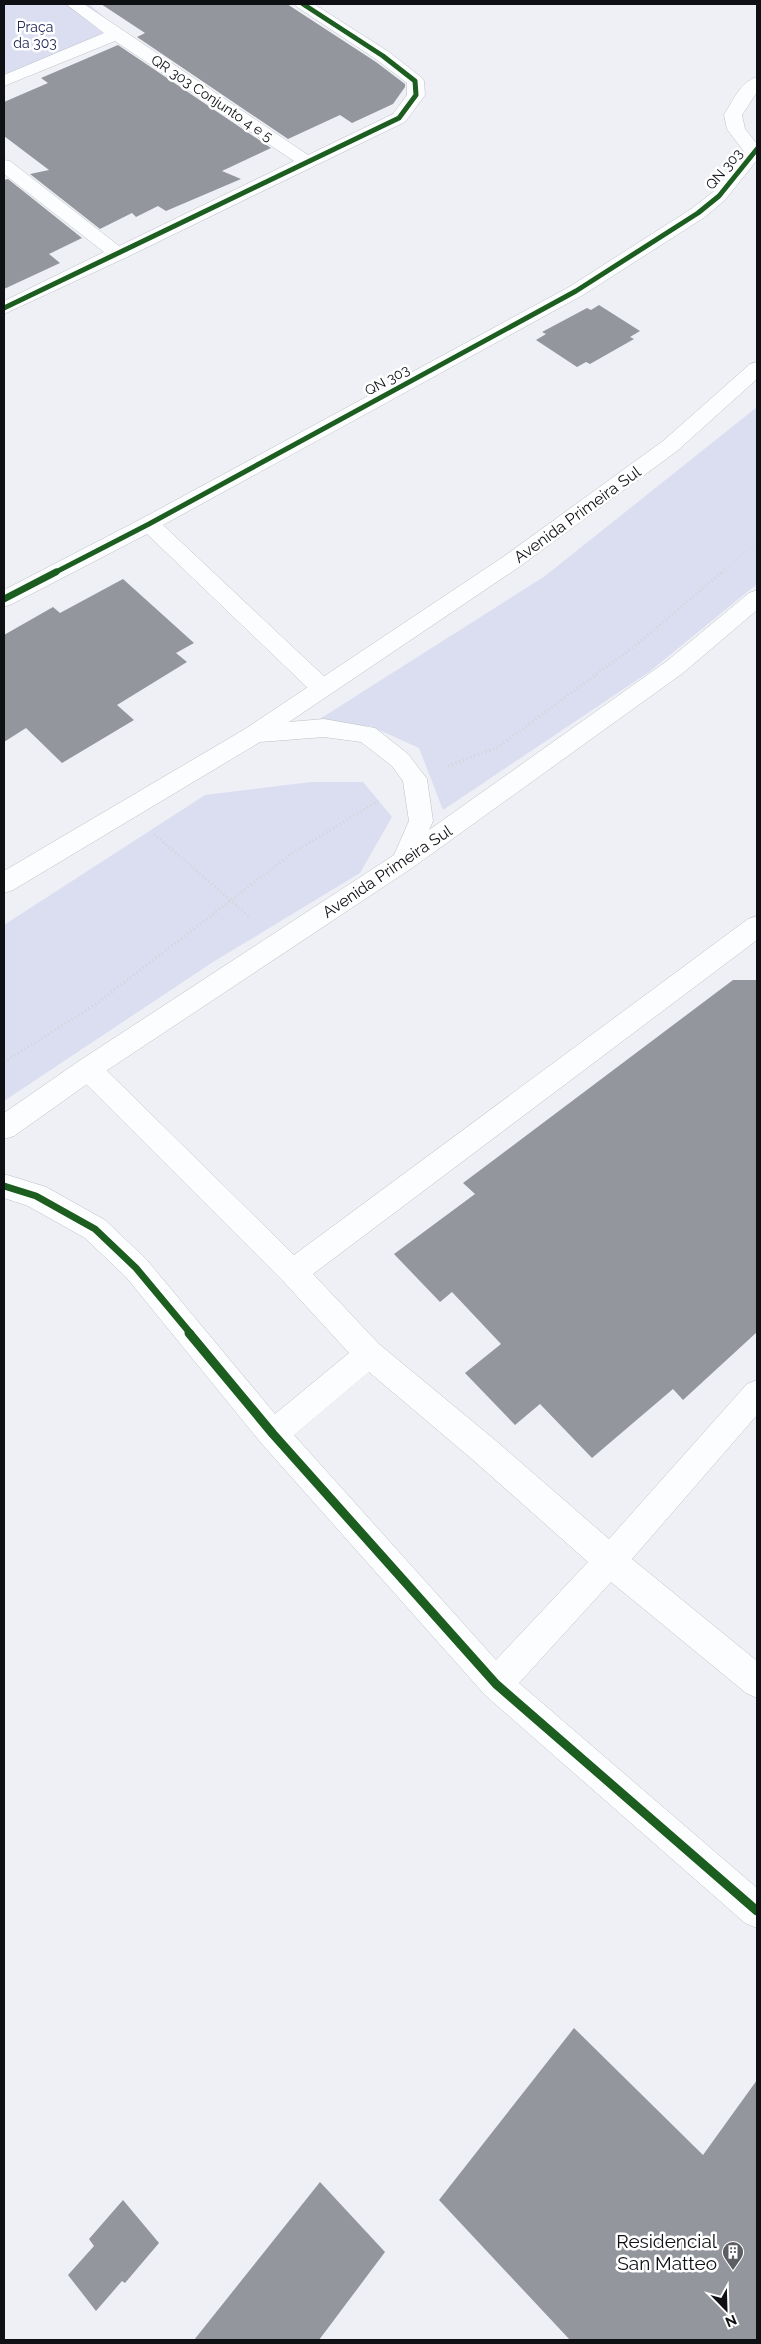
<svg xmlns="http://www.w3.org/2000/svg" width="761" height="2344" viewBox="0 0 761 2344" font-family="Raleway,sans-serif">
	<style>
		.green { fill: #dadef0 }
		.building { fill: #94969e }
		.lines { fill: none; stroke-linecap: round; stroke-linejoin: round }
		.minor-casing { stroke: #bec0c4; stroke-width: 1 }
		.major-casing { stroke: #bec0c4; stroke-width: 1 }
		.path-far1 { stroke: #d3d4d6; stroke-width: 2; stroke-dasharray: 0.5 2.5; stroke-linecap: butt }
		.path { stroke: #d3d4d6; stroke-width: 3; stroke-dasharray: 1 3; stroke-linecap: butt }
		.minor { fill: #fcfdfe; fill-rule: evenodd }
		.major { fill: #fcfdfe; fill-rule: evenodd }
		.cycleway-far2-casing { stroke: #fff; stroke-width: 7 }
		.cycleway-far1-casing { stroke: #fff; stroke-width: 10 }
		.cycleway-casing { stroke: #fff; stroke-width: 12 }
		.cycleway-far2 { stroke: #1b5e20; stroke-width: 5 }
		.cycleway-far1 { stroke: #1b5e20; stroke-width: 7 }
		.cycleway { stroke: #1b5e20; stroke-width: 9 }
		.labels { text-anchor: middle; stroke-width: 5; stroke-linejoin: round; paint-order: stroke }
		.far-park-label { font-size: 14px; fill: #242b57; stroke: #fff }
		.far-street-label { font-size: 14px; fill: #0f1014; stroke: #fff }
		.street-label { font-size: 16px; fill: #0f1014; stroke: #fff }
		.near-poi-label { font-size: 19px; fill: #0f1014; stroke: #fff; text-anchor: end }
	</style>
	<rect width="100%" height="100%" fill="#eef0f6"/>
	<!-- green -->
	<g class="green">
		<path d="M4 4H89L121 32 4 81Z"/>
		<path d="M757 407V584L649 672 443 810 419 748 370 726 304 729 545 576Z"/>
		<path d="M311 782H363L392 817 360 873 213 962 4 1101V925L205 795Z"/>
	</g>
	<!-- building -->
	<g class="building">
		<path d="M101 4H287L376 62 405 84V87L393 104 352 123 340 115 288 139 137 37 145 33Z"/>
		<path d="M118 45 271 148 222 171 241 179 166 211 158 206 136 217 132 213 100 229 30 174 49 170 4 136V102L48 83 41 78Z"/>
		<path d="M8 179 82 238 49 254 60 263 4 289V180Z"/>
		<path d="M599 305 640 331 630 337 634 339 590 364 586 362 577 367 536 340 546 334 542 332 587 308 591 310Z"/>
		<path d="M123 579 194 643 176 653 187 662 117 705 134 720 62 763 26 728 4 742V635L53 607 60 613Z"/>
		<path d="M733 980H757V1332L683 1400 673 1389 592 1458 540 1404 515 1425 465 1373 501 1344 452 1292 440 1302 394 1254 475 1194 463 1183Z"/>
		<path d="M574 2028 703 2155 757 2080V2340H570L439 2200Z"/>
		<path d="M320 2182 385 2252 319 2340H194Z"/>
		<path d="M123 2200 159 2243 125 2283 122 2281 96 2311 68 2275 94 2246 89 2239Z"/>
	</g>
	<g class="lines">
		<!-- minor casing -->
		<g class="minor-casing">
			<g id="minor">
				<path d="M66 4H84L308 155 393 114 407 95V83L377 60 297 7 295 4H314L389 52 421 77 424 81 425 95 405 122 125 258 4 314V301L104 252 4 174V160L10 161 119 246 294 161 115 41 4 86V75L104 33Z"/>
				<path d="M757 77V92L742 115 745 129 757 144V160L725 200 705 217 583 295 163 525 329 681 332 687 329 693 321 695 313 693 147 534 12 604 4 607V590L141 519 569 287 691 209 713 192 745 153 727 129 724 115C732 102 741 81 757 77Z"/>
				<path d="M757 916V940L313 1274 379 1344 495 1440 609 1539 747 1384 757 1380V1415L632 1559 757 1661V1698L746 1693 611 1582 519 1683 757 1888V1928L745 1923 485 1695 262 1444 126 1277 85 1238 28 1206 4 1198V1174L46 1187 105 1220 146 1259 275 1414 349 1353 283 1281 79 1077 75 1069 79 1061 88 1058 97 1061 294 1255 748 919ZM369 1372 473 1460 588 1562 496 1660 294 1435Z"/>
			</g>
		</g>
		<!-- major casing -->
		<g class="major-casing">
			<path id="major" d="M757 362V379L677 451 519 567 289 722 324 719 375 728 408 754 427 779 433 821 429 830 667 661 749 593 757 590V610L683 673 412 868 97 1077 14 1136 4 1139V1113L79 1061 394 855 409 821 403 781 392 766 361 742 324 737 260 742 13 890 4 893V871L245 729 503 557 663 441 750 364Z"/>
		</g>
		<!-- path-far1 -->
		<path class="path-far1" d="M720 573 757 542"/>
		<!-- path -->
		<g class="path">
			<path d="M448 766 498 747 636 645 722 572"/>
			<path d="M154 834 251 918"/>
			<path d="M4 1062 96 1004 295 851 380 800"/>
		</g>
		<!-- minor -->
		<use href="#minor" class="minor"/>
		<!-- major -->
		<use href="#major" class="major"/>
		<!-- cycleway-far2 casing -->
		<g class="cycleway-far2-casing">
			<g id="cycleway-far2">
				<path d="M4 308 399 118 416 95 415 81 383 56 303 4"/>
				<path d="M54 573 149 524 576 291 698 213 719 196 757 149"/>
			</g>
		</g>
		<!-- cycleway-far1 casing -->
		<g class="cycleway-far1-casing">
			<g id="cycleway-far1">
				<path d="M4 599 56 572"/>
				<path d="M4 1186 36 1196 95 1229 136 1268 191 1334"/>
			</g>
		</g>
		<!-- cycleway casing -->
		<g class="cycleway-casing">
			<path id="cycleway" d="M189 1333 273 1434 496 1684 757 1911"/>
		</g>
		<!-- cycleway-far2 -->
		<use href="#cycleway-far2" class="cycleway-far2"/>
		<!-- cycleway-far1 -->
		<use href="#cycleway-far1" class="cycleway-far1"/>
		<!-- cycleway -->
		<use href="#cycleway" class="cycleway"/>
	</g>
	<!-- icons -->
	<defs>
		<g id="building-pin" transform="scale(1.125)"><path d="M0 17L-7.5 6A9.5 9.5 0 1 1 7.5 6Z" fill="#5d5e63" stroke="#fff"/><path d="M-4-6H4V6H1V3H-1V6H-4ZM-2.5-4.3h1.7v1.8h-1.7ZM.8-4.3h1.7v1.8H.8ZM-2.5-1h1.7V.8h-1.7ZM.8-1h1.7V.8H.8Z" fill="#fff"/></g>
	</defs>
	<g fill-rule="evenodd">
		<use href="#building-pin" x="733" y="2252"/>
	</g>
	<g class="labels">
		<!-- far-park labels -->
		<g class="far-park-label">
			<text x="35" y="32">Praça<tspan x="35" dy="16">da 303</tspan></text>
		</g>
		<!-- far-street labels -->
		<g class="far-street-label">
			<text transform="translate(212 98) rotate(34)" y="5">QR 303 Conjunto 4 e 5</text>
			<text transform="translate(724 169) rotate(-50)" y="5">QN 303</text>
			<text transform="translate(387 380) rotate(-29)" y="5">QN 303</text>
		</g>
		<!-- street labels -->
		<g class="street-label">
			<text transform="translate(577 514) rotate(-36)" y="6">Avenida Primeira Sul</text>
			<text transform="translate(387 871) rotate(-34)" y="6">Avenida Primeira Sul</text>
		</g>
		<!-- near-poi labels -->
		<g class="near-poi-label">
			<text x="717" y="2248">Residencial<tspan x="717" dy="22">San Matteo</tspan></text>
		</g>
	</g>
	<!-- border -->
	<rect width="761" height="2344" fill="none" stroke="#0f1014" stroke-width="10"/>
	<!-- north arrow -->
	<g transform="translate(726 2309) rotate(157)" stroke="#ffffff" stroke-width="4" paint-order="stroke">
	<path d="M0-4L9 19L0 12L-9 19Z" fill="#0f1014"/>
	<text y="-8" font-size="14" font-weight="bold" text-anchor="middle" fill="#0f1014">N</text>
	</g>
</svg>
